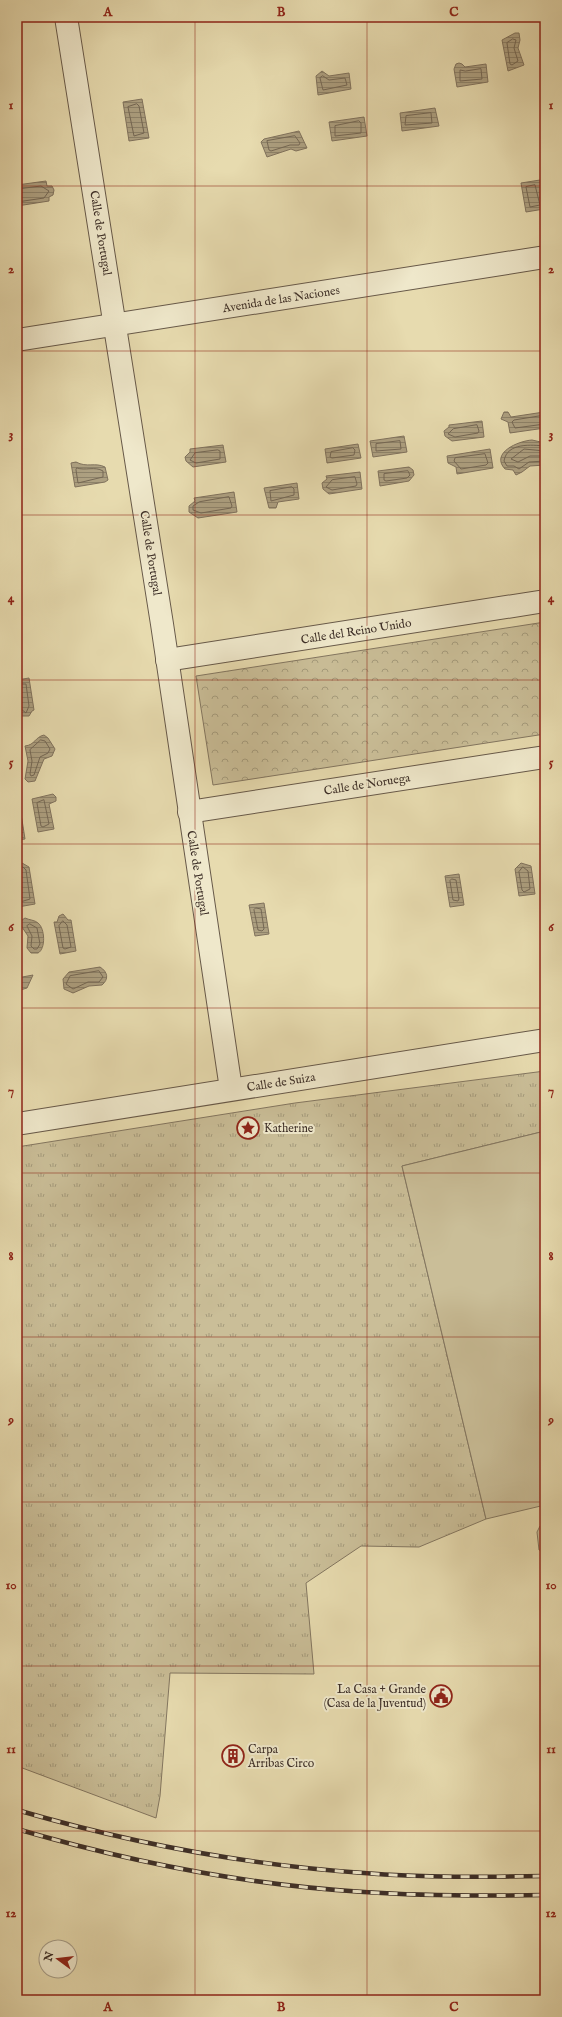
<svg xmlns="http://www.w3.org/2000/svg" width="562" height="2017" viewBox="0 0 562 2017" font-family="'IM FELL English',serif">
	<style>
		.grass { fill: url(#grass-tufts); stroke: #837660 }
		.park { fill: url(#park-crowns); stroke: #837660 }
		.garden { fill: #cabe98; stroke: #837660 }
		.water { fill: url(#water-rules); stroke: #80725d }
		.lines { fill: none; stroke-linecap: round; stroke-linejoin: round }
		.shore { stroke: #746754; stroke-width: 1 }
		.minor-casing { stroke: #675949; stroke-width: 24 }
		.minor { stroke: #efe8cb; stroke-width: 22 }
		.rail-casing { stroke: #3c2e27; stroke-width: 4.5 }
		.rail { stroke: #efe8cb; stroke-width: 3; stroke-dasharray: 9; stroke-linecap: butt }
		.grid { fill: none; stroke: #8f2418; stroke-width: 1; stroke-opacity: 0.55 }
		.labels { text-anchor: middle; stroke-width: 4; stroke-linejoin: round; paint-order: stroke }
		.street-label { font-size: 12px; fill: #3c2e27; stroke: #efe8cb }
		.poi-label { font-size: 12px; fill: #3c2e27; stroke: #efe8cb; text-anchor: start }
		.neatline { fill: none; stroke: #8f2418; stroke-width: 1.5 }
		.grid-label { font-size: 13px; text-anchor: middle; font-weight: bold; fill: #8f2418 }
	</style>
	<defs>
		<pattern id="grass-tufts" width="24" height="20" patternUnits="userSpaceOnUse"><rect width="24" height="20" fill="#cabe98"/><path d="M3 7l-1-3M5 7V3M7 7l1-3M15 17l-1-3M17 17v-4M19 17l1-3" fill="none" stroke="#a59b7c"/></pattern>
		<pattern id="park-crowns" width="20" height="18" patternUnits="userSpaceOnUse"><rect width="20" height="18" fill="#cabe98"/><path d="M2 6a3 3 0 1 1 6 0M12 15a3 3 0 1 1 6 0" fill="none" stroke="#a59b7c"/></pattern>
		<pattern id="water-rules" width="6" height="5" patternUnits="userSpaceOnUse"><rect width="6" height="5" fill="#ada081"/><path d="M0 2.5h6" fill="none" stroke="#8e836a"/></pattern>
	</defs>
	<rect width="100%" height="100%" fill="#e7dbaf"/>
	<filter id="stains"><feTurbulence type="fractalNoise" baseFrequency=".005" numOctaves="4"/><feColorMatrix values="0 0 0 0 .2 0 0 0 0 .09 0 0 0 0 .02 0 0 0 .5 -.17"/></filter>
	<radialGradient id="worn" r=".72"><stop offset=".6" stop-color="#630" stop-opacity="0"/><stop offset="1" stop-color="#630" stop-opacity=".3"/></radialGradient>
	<!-- grass -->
	<path class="grass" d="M545 1071V1131L402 1166 486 1519 419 1547 361 1546 306 1583 314 1674 170 1673 160 1796 156 1818 17 1766V1147L295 1103Z"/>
	<!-- park -->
	<path class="park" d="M545 622V734L213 785 196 676Z"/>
	<!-- garden -->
	<g class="garden">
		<path d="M545 1131V1505L486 1519 402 1166Z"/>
		<path d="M545 1525V1552L539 1550 537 1532 540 1526Z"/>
	</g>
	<!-- water -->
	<g class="water">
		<path d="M515 33H519L520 40 518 48 524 65 508 71 502 40Z"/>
		<path d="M459 63 462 64 465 67 486 64 488 82 457 87 454 69 456 64Z"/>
		<path d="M322 71 329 76 349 73 351 89 318 95 316 76Z"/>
		<path d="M142 99 149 138 129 141 123 102Z"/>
		<path d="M435 108 439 126 402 131 400 113Z"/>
		<path d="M364 117 367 136 332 141 329 122Z"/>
		<path d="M299 131 307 148 296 151 291 149 267 157 261 142 264 139Z"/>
		<path d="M540 180 544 209 526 212 521 183Z"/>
		<path d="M46 181 47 186H52L54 190 53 195 49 197V201L17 206V185Z"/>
		<path d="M504 412H508L511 417 544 412 545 428 510 433 508 422 501 419Z"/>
		<path d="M482 421 484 437 452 441 445 436 444 431 449 427V425Z"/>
		<path d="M404 436 407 452 373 457 370 441Z"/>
		<path d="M532 440 545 443V465L530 466 522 472 516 475 513 470 505 469C490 453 518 441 532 440Z"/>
		<path d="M358 444 361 458 327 463 325 449Z"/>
		<path d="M223 445 226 462 193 467 186 461 185 457 190 452V449Z"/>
		<path d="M490 449 493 468 457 474 456 467 448 463 447 456Z"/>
		<path d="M76 462C87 468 95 462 105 467L108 480 105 482 75 487 71 463Z"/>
		<path d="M409 467 413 470 414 475 409 481 380 486 378 471Z"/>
		<path d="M360 472 362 489 329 494 323 489 322 483 327 479 326 476Z"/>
		<path d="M297 483 299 499 278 502 276 508H269L264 488Z"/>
		<path d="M234 492 237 512 198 518 189 512V506L195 501 194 498Z"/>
		<path d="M29 678 34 710 32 711 29 716H21L19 712H17V680Z"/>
		<path d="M44 735 48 738 55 749 52 756 44 759 35 781 28 782 25 779 28 761 25 746C35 745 35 737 44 735Z"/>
		<path d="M53 794 56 797V801L49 804 54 829 38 832 32 799Z"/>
		<path d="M17 801H19L25 839 17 840Z"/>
		<path d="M22 863 29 867 35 904 18 907 17 864Z"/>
		<path d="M521 863 531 866 535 894 519 896 515 869Z"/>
		<path d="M459 874 464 905 450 907 445 876Z"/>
		<path d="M264 903 269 934 255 936 249 905Z"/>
		<path d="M63 914 68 920H71L76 951 60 954 54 922H57L59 916Z"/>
		<path d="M25 918C29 920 35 920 38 923 45 928 46 949 38 953H31L27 948 28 936 20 924 22 920Z"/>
		<path d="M100 967C108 972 109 979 102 985L89 986 73 993 64 989 63 979 69 972Z"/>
		<path d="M33 975 27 988 17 991V978Z"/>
	</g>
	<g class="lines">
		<!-- shore -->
		<g class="shore">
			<path d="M513 39 516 40 514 48 518 61 512 65 510 64 507 43Z"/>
			<path d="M481 69 482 79 460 81V70L465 71Z"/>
			<path d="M323 76 329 80 345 78 347 85 323 90 320 78Z"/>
			<path d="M137 104 139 106 144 133 134 136 128 107Z"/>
			<path d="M431 113 432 123 405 125 406 116Z"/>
			<path d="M359 121 361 123V133L335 136V126Z"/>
			<path d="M295 136 300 143 299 145H290L271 151 269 150 267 141Z"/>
			<path d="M535 185 540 205 530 207 526 187Z"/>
			<path d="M17 189 41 186 49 191 44 198 17 202"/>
			<path d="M545 415 514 420 512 422 515 428 545 424"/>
			<path d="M477 425 479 431 478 433 455 437 448 434 453 429Z"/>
			<path d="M400 441 401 449 376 451V444Z"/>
			<path d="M545 446C532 445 507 442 504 461L507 466H514L519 469 529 462 545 461"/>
			<path d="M353 448 355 450 354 455 332 458 330 457 331 452Z"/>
			<path d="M218 450 220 451V459L196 463 190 460 195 453Z"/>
			<path d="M545 451 524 449 511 459 518 462 530 456H545"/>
			<path d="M485 454 488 463 486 465 461 469 454 461 455 458Z"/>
			<path d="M77 468C85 471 95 466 103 471V477L78 483 76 470Z"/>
			<path d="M408 471 410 475 407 478 386 481 384 480V474Z"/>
			<path d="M355 477 357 484 356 486 332 490 326 487 332 480Z"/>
			<path d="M292 487 294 489V495L271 501 270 491Z"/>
			<path d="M229 497 232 506 231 508 201 513 193 510V506L199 502Z"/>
			<path d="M17 684H26L29 706 26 713 21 709 17 708"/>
			<path d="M41 740 45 741 50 749 48 753 40 757 34 775 31 776 30 774 32 761 30 750Z"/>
			<path d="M44 800 49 824 43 827 41 826 37 803Z"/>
			<path d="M17 867H23L26 870 30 899 17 903"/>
			<path d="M523 867 528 871 530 889 524 892 522 890 519 872Z"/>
			<path d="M452 879 456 880 459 899 458 901 453 900 450 881Z"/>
			<path d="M256 908 261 909 264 929 262 931 258 930 254 910Z"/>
			<path d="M63 921 67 925 71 947 65 949 63 948 59 926Z"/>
			<path d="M30 924 37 928 40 944 37 949H34L31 946 32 936 27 926Z"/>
			<path d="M99 971 103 977 99 982H88L73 989 66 984 70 976Z"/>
		</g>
		<!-- minor casing -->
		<g class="minor-casing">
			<g id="minor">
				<path d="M66 17 162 624 231 1089"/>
				<path d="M17 340 545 257"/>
				<path d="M167 660 545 601"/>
				<path d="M189 812 545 757"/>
				<path d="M17 1124 545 1040"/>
			</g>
		</g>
		<!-- minor -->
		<use href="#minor" class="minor"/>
		<!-- rail casing -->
		<g class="rail-casing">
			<g id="rail">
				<path d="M17 1810C130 1843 246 1865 364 1873 424 1878 485 1877 545 1876"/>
				<path d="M17 1829C130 1862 247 1885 364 1892 424 1896 485 1896 545 1895"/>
			</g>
		</g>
		<!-- rail -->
		<use href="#rail" class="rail"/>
	</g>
	<!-- grid -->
	<path class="grid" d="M195 17V2000M367 17V2000M17 186H545M17 351H545M17 515H545M17 680H545M17 844H545M17 1008H545M17 1173H545M17 1337H545M17 1502H545M17 1666H545M17 1831H545"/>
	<!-- icons -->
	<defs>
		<g id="sight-ring" transform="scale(1.15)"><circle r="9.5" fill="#efe8cb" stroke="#8f2418" stroke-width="1.5"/><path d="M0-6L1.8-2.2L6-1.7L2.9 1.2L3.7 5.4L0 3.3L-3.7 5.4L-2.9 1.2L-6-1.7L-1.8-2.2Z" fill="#8f2418"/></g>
		<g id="civic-ring" transform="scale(1.15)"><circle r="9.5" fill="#efe8cb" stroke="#8f2418" stroke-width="1.5"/><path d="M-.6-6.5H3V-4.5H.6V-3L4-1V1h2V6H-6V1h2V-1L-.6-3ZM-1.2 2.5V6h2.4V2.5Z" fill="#8f2418"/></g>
		<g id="building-ring" transform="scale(1.15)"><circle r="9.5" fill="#efe8cb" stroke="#8f2418" stroke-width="1.5"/><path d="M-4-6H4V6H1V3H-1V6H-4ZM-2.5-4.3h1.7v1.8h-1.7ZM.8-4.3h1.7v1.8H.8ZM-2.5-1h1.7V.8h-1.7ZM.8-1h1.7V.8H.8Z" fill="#8f2418"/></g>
	</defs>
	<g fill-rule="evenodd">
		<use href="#sight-ring" x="248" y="1128"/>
		<use href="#civic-ring" x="441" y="1696"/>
		<use href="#building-ring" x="233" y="1756"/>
	</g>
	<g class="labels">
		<!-- street labels -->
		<g class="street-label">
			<text transform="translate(101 233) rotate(81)" y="4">Calle de Portugal</text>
			<text transform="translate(281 299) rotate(-9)" y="4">Avenida de las Naciones</text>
			<text transform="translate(151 553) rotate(81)" y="4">Calle de Portugal</text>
			<text transform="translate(356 631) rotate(-9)" y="4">Calle del Reino Unido</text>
			<text transform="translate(367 784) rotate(-9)" y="4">Calle de Noruega</text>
			<text transform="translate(198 873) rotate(81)" y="4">Calle de Portugal</text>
			<text transform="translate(281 1082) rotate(-9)" y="4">Calle de Suiza</text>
		</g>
		<!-- poi labels -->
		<g class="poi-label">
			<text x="264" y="1132">Katherine</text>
			<text x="426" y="1693" text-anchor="end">La Casa + Grande<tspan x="426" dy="14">(Casa de la Juventud)</tspan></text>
			<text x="248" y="1753">Carpa<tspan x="248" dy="14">Arribas Circo</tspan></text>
		</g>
	</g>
	<!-- margin -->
	<rect width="562" height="2017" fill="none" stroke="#e7dbaf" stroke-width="44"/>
	<!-- north arrow -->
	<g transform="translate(58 1959) rotate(285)"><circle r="19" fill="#efe8cb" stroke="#a79e89"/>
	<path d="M0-3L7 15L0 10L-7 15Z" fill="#8f2418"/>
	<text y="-6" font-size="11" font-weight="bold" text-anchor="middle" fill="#3c2e27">N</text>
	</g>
	<rect x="22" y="22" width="518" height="1973" class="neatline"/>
	<g class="grid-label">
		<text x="108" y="16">A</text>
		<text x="281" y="16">B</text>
		<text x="454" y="16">C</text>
		<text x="11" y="109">1</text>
		<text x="551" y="109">1</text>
		<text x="11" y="273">2</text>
		<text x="551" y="273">2</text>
		<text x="11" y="438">3</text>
		<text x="551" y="438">3</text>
		<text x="11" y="602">4</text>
		<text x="551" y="602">4</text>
		<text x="11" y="766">5</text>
		<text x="551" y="766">5</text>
		<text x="11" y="931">6</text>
		<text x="551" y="931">6</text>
		<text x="11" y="1095">7</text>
		<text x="551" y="1095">7</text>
		<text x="11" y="1260">8</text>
		<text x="551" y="1260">8</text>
		<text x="11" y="1424">9</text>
		<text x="551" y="1424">9</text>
		<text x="11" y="1589">10</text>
		<text x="551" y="1589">10</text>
		<text x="11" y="1753">11</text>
		<text x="551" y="1753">11</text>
		<text x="11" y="1917">12</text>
		<text x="551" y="1917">12</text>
		<text x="108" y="2011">A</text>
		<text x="281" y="2011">B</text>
		<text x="454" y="2011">C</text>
	</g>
	<rect width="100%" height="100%" filter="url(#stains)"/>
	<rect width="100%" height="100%" fill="url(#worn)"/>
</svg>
